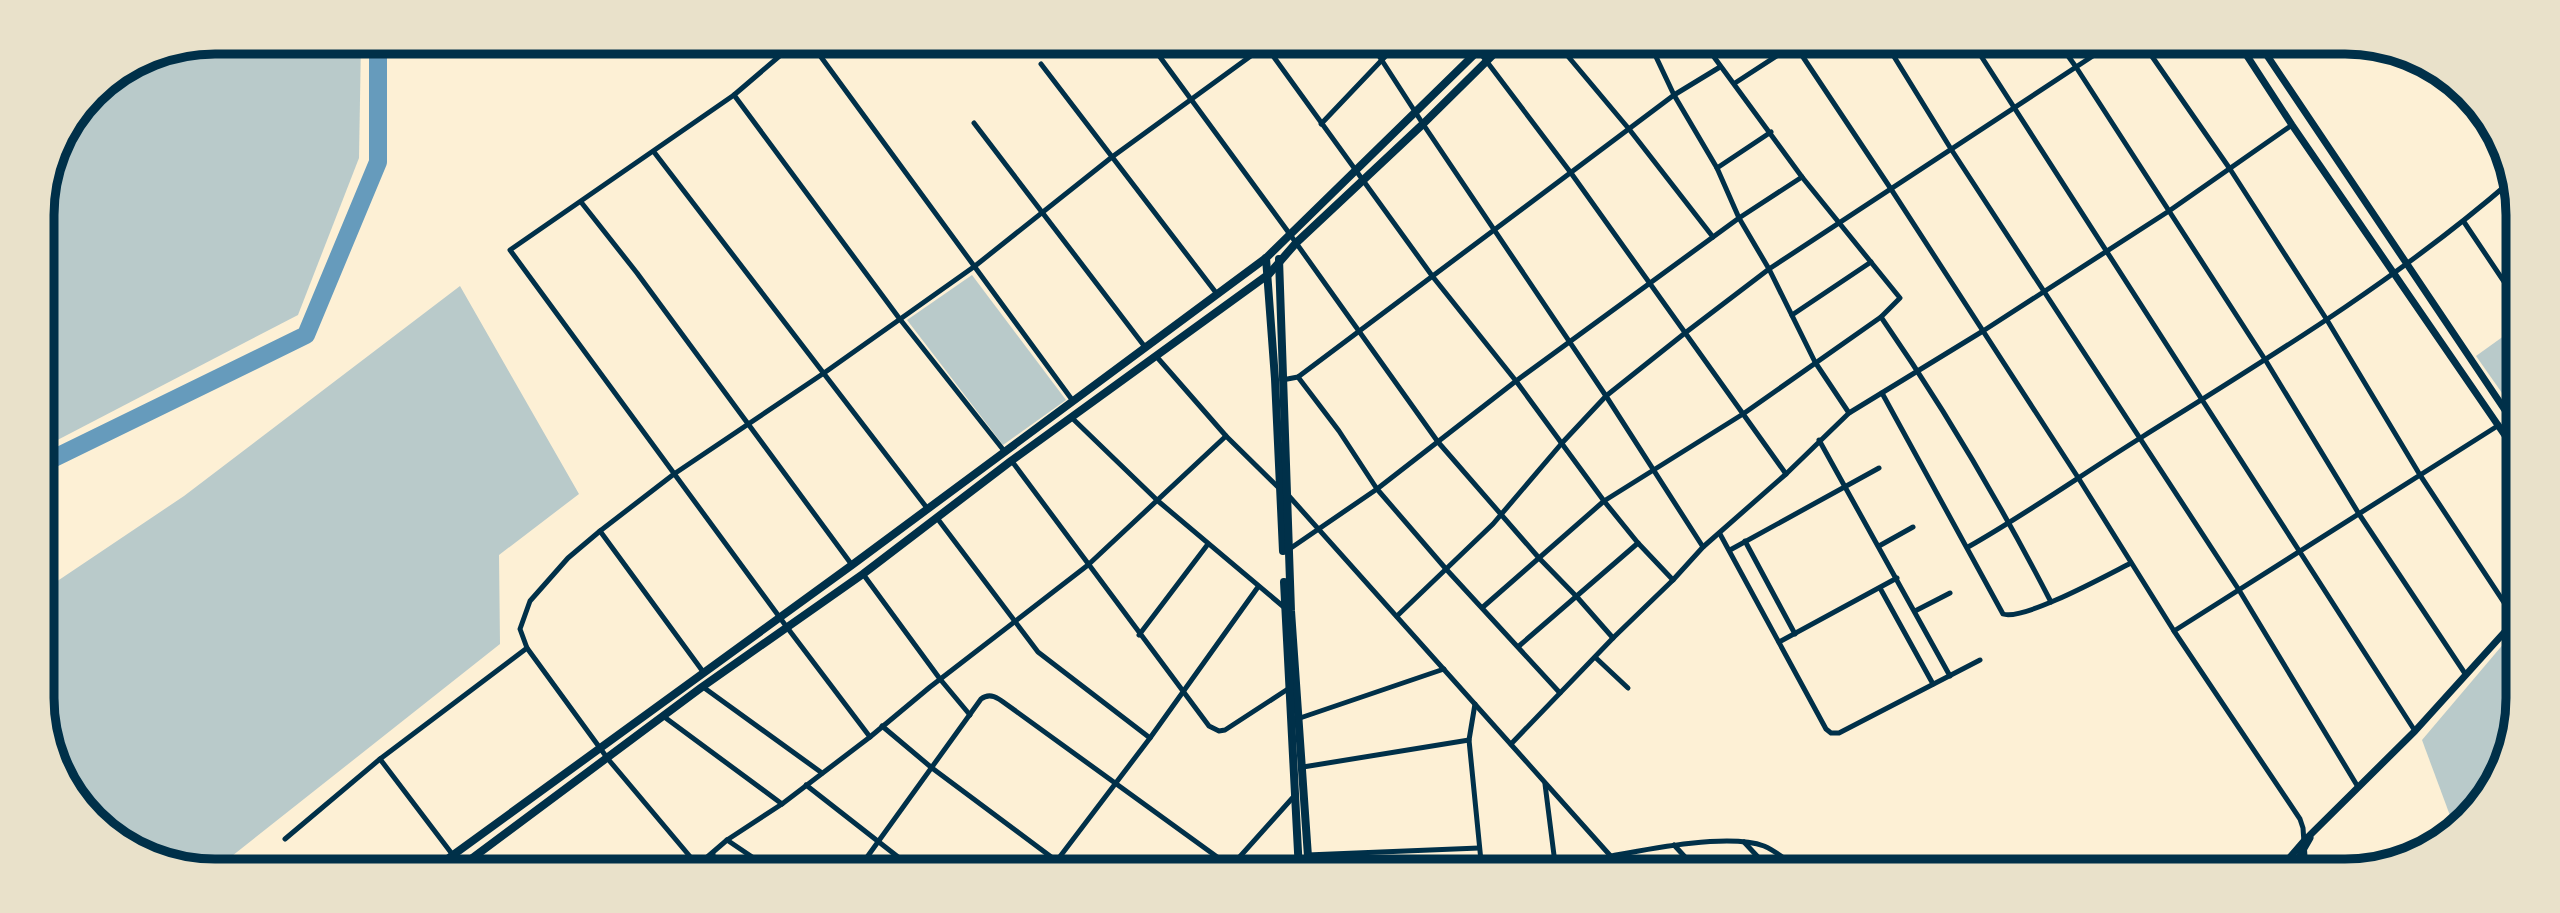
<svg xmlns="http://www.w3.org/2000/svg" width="2560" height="913" viewBox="0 0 2560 913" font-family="'Times New Roman',serif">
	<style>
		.green { fill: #b9caca }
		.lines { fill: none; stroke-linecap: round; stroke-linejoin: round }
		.river { stroke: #669bbc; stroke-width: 18 }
		.minor { stroke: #003049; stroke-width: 5 }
		.tertiary { stroke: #003049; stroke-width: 7 }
		.secondary { stroke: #003049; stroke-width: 8 }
		.rim { fill: none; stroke: #003049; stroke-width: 9 }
	</style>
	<rect width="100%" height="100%" fill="#fdf0d5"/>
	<!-- green -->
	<g class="green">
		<path d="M215 42H361L359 158 298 315 44 447 42 203 60 139 101 85 149 55Z"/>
		<path d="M972 275 1066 400 1003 445 907 320Z"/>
		<path d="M460 286 579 494 499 555 500 644 213 871 160 862 85 812 45 731 44 590 184 496Z"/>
		<path d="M2515 328 2514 410 2476 356Z"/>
		<path d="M2511 635 2509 753 2455 829 2422 740Z"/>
	</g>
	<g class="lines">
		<!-- river -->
		<path class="river" d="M44 463 306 335 378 162V42"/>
		<!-- minor -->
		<g class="minor">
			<path d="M796 42 734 95 510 250 786 626 870 737"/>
			<path d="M810 42 1073 401"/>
			<path d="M1149 42 1289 233 1438 442 1539 558 1577 597 1613 638"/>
			<path d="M1263 42 1433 277 1516 381 1604 501 1638 543 1673 580"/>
			<path d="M1370 42 1423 124 1606 396 1703 547"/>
			<path d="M1472 42 1571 173 1786 474"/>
			<path d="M1556 42 1629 129 1713 237"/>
			<path d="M1649 42 1674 95 1717 168 1739 218 1769 269 1815 362 1849 413"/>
			<path d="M1793 42 1891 189 2079 479 2174 631 2300 819 2303 828 2306 871"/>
			<path d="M1885 42 1951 149 2239 590 2358 787"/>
			<path d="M1972 42 2415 731"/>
			<path d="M2058 42 2076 67 2266 361 2359 514 2466 675"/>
			<path d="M2142 42 2230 169 2327 320 2420 475 2511 613"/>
			<path d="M1041 64 1217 294"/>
			<path d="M1735 83 1798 42"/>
			<path d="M734 95 899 318 1005 452"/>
			<path d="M974 123 1145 347"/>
			<path d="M1321 124 1399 42"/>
			<path d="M654 152 927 508"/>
			<path d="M1717 168 1771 132"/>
			<path d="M581 202 637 273 852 565"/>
			<path d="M2464 222 2515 298"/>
			<path d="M1792 315 1871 262"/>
			<path d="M1881 317C1944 408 2000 503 2051 602"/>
			<path d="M1156 356 1226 436 1280 489"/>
			<path d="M1298 377 1339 431 1377 489 1446 569 1560 693"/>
			<path d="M1282 380 1298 377 1674 95 1720 67"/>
			<path d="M1882 393 2003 614C2024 621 2109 574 2131 563"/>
			<path d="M1071 417 1158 501 1285 608"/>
			<path d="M1819 440 1950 676"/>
			<path d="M1011 460 1209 726 1219 731 1225 730 1291 687"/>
			<path d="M1288 495 1624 871"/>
			<path d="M937 518 1038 652 1150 738"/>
			<path d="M600 531 704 673"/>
			<path d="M1720 534 1826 729 1831 733H1839L1980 660"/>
			<path d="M1745 541 1795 634"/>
			<path d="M1879 546 1913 527"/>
			<path d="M1968 547C2028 513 2084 473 2142 437 2270 357 2397 280 2511 181"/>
			<path d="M1288 550 1377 489 1516 381 1739 218 1802 177"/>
			<path d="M1730 550 1879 468"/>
			<path d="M863 574 940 679 970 715"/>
			<path d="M1880 588 1933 684"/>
			<path d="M1483 607 1604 501 1743 414 1881 317 1900 298 1802 177 1703 42"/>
			<path d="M1915 611 1950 593"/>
			<path d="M1397 616 1493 524 1562 443 1606 396 1685 333 1769 269 2114 42"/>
			<path d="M2174 631 2499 425"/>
			<path d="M1139 635 1208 544"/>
			<path d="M1779 642 1897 578"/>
			<path d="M1519 646 1638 543"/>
			<path d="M527 648 608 759 698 866"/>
			<path d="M1596 658 1628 688"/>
			<path d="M703 687 822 773"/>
			<path d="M1475 704 1469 740 1482 871"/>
			<path d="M663 716 782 804"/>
			<path d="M1300 718 1444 669"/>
			<path d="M882 726 932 768 1070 871"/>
			<path d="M1511 744 1613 638 1673 580 1703 547 1786 474 1849 413 1983 331 2169 211 2292 125"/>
			<path d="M380 759 465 871"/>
			<path d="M1303 767 1469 740"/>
			<path d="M1545 784 1556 871"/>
			<path d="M806 785 916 871"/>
			<path d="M285 839 380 759 527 648 520 629 530 601 568 558 600 531 674 474 824 373 975 266 1112 157 1270 42"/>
			<path d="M727 840 773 871"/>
			<path d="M1744 842 1771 871"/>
			<path d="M1674 845 1698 871"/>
			<path d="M713 854 714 871"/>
			<path d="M1307 855 1479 848"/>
			<path d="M1611 856C1648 849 1729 833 1764 846 1778 852 1789 862 1800 871"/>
			<path d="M754 858 755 871"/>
			<path d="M691 871 727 840 782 804 870 737 930 687 1088 565 1226 436"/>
			<path d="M857 871 981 699C990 692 998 698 1006 704L1231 867"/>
			<path d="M1049 871 1150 738 1258 587"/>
			<path d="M1227 871 1296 794"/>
		</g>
		<!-- tertiary -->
		<g class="tertiary">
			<path d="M2238 42 2292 125 2513 447"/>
			<path d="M2258 42 2513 422"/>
			<path d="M2278 871 2304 841 2415 731 2511 625"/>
			<path d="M2291 871 2310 838"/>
		</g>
		<!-- secondary -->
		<g class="secondary">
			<path d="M1266 258 1275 379 1283 551"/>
			<path d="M1279 259 1291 611 1309 871"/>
			<path d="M1284 582 1299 871"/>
			<path d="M431 871 852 565 1266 258 1487 42"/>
			<path d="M455 871 702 687 863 574 1011 461 1269 274 1296 243 1423 124 1506 42"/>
		</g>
	</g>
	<!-- crop -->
	<path d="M0 0H2560V913H0ZM215 54H2345A161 161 0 0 1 2506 215V698A161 161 0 0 1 2345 859H215A161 161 0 0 1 54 698V215A161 161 0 0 1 215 54Z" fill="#e9e1ca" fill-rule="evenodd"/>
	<path class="rim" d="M215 54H2345A161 161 0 0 1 2506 215V698A161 161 0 0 1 2345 859H215A161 161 0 0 1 54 698V215A161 161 0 0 1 215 54Z"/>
</svg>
